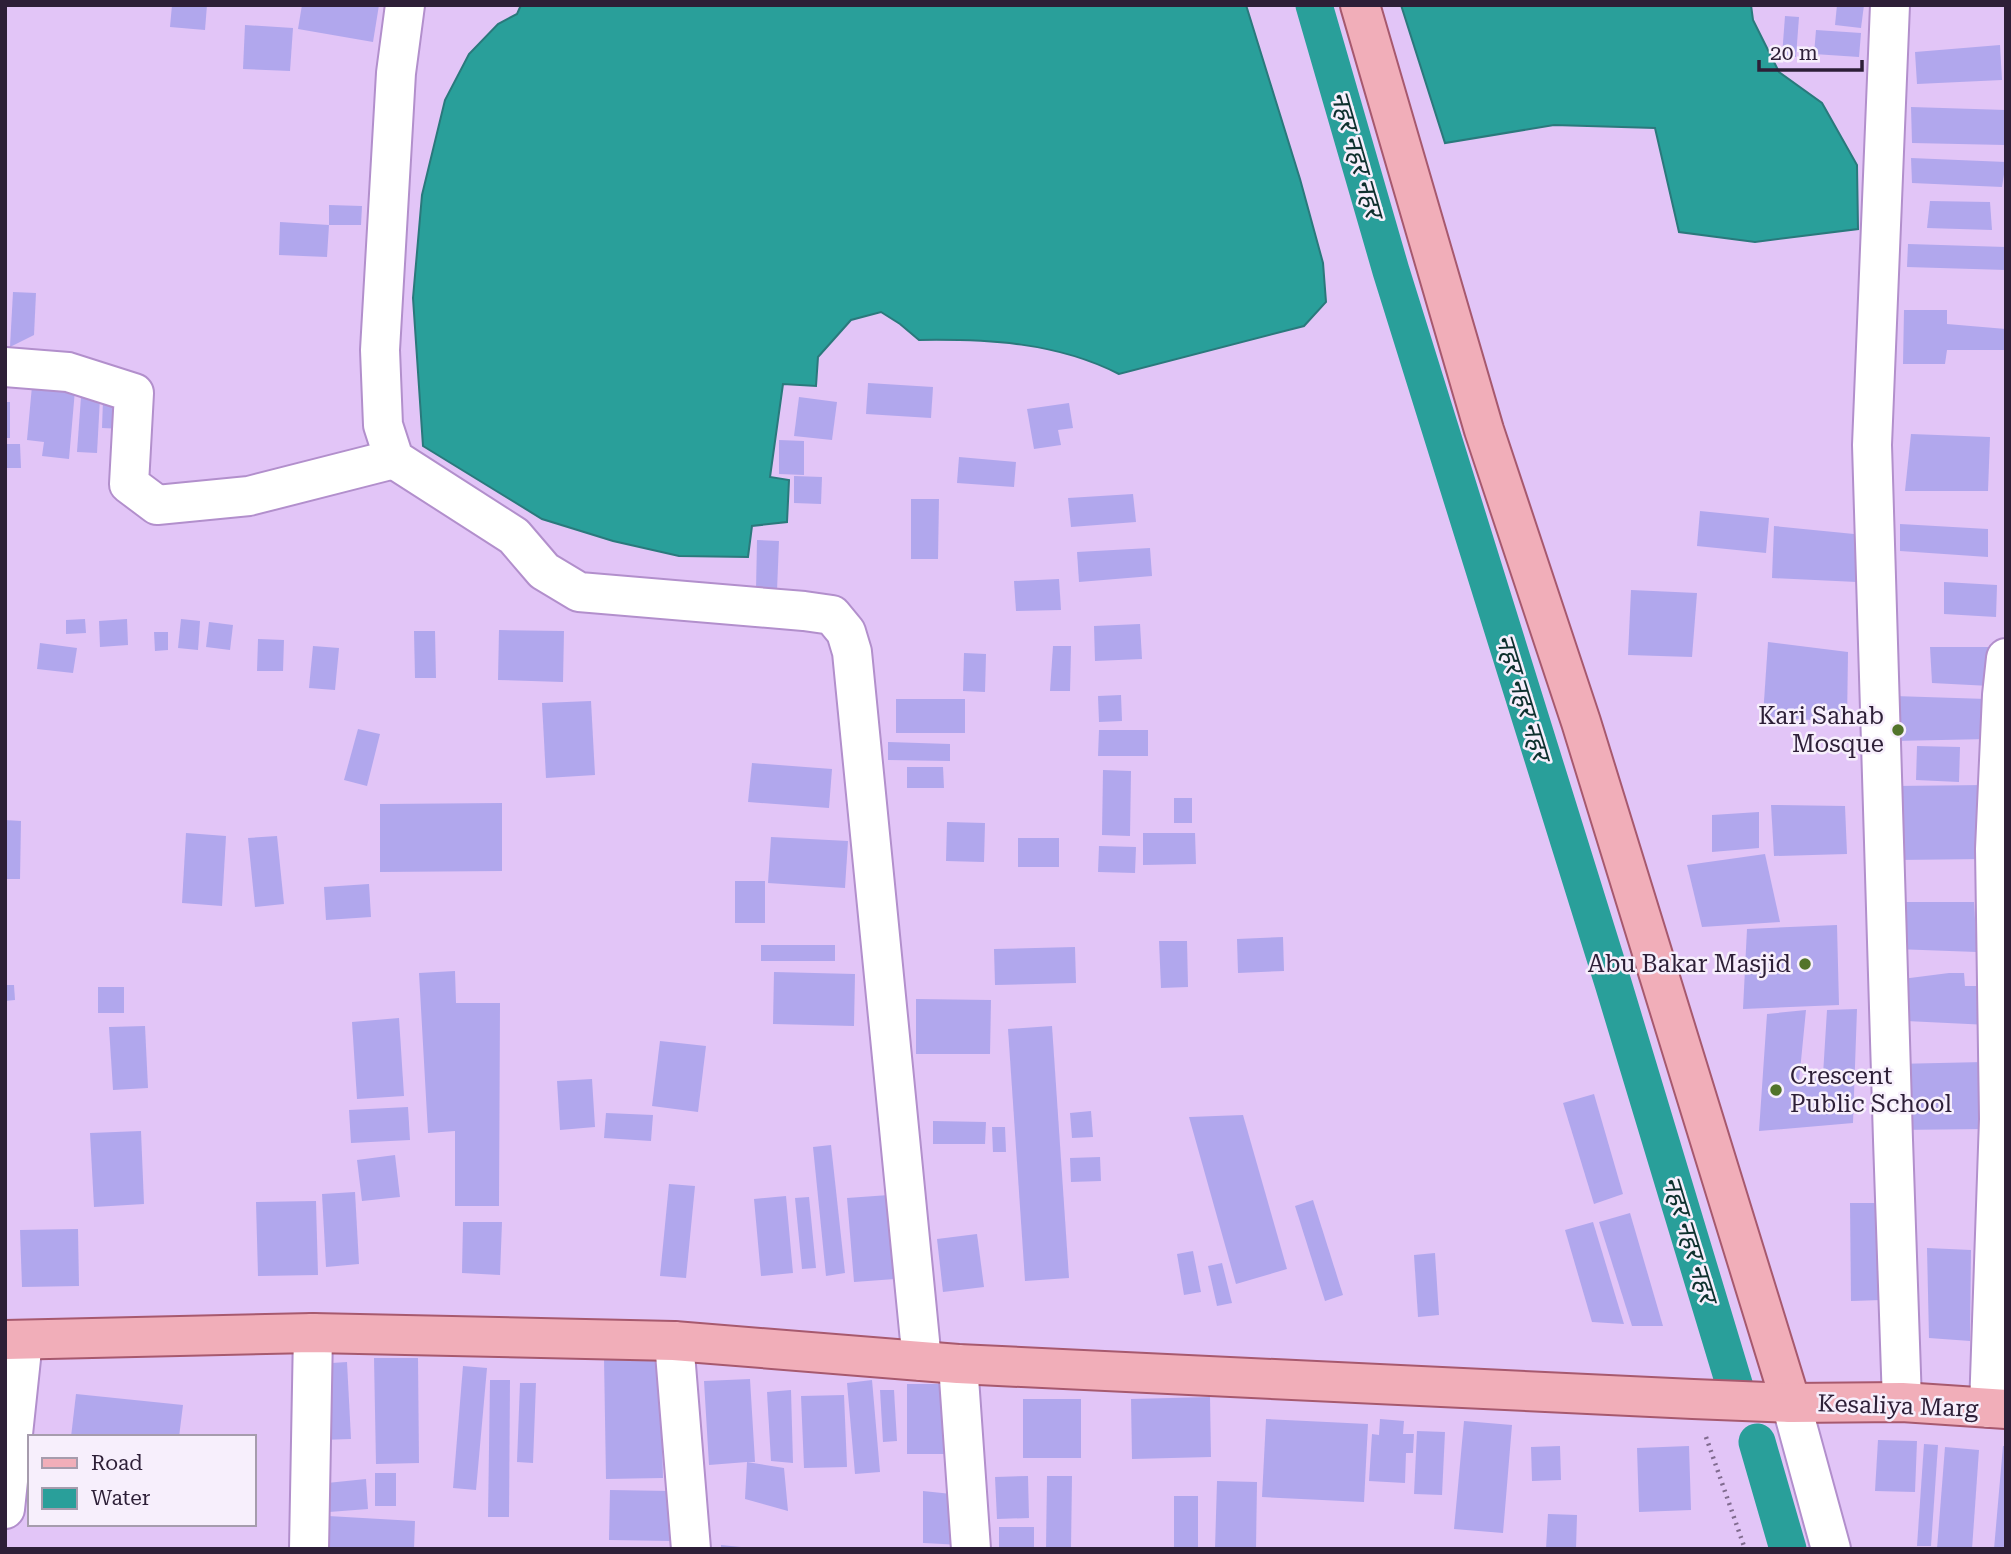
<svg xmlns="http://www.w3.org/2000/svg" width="2011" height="1554" viewBox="0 0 2011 1554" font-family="'Roboto Serif','Noto Sans Devanagari',serif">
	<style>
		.water { fill: #299f9a; stroke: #2a797c; stroke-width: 2 }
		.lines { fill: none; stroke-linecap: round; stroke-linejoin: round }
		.canal { stroke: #299f9a; stroke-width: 37 }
		.building { fill: #b1a7ed }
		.minor-casing { stroke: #b28fcc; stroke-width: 42 }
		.major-casing { stroke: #a7596e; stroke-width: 42 }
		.path { stroke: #806b8f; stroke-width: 4.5; stroke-dasharray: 2 5; stroke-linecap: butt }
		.minor { stroke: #fff; stroke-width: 38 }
		.major { stroke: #f1aeb9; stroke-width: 38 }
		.poi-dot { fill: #52742b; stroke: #f7effc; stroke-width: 2.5 }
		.labels { text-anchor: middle; stroke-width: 5; stroke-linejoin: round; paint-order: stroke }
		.poi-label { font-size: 24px; fill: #2d1f37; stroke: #f7effc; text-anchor: end }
		.street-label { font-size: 24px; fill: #2d1f37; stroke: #f7effc }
		.water-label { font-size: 26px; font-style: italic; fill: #0e302e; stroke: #f7effc }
	</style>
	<rect width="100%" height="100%" fill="#e2c5f7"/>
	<!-- water -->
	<g class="water">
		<path d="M521 5H1246L1300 179 1323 263 1326 302 1304 326 1119 374C1056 342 988 339 919 340L900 324 881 312 851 320 818 357 816 386 783 384 770 477 789 480 787 522 752 526 748 557 679 556 613 541 542 519 423 446 413 298 422 195 445 100 469 54 498 24 517 14Z"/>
		<path d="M1401 5H1751L1753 20 1779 72 1822 103 1857 165 1858 229 1755 242 1679 232 1655 128 1554 125 1445 143Z"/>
	</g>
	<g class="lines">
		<!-- canal -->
		<g class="canal">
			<path d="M1314 5 1391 271 1613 983 1735 1387"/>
			<path d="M1757 1442 1788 1549"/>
		</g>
	</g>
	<!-- building -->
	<g class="building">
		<path d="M172 5H207L205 30 170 27Z"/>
		<path d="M302 5H379L373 42 298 29Z"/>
		<path d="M1837 5H1864L1861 28 1835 25Z"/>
		<path d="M1785 16 1799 17 1796 57 1782 56Z"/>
		<path d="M245 25 293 28 290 71 243 69Z"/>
		<path d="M1816 30 1861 33 1859 57 1814 54Z"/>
		<path d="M2000 45 2002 80 1917 84 1915 52Z"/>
		<path d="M1911 107 2006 110 2005 145 1912 143Z"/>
		<path d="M1911 158 2006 162 2002 187 1912 183Z"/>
		<path d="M1930 201 1990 202 1992 230 1927 228Z"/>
		<path d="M329 205 362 206 361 225H329Z"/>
		<path d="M280 222 329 225 327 257 279 255Z"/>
		<path d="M1908 244 2006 247V270L1907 267Z"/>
		<path d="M13 292 36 293 34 335 10 347Z"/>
		<path d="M1904 310H1947V324L2006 329 2005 350H1947L1945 364H1903Z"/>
		<path d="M868 383 933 387 931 418 866 414Z"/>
		<path d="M32 386 75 390 69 459 42 456 44 442 27 440Z"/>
		<path d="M81 397 100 398 97 453 77 452Z"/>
		<path d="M799 397 837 402 832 440 794 436Z"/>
		<path d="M103 400 124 401 123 429 102 428Z"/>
		<rect x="5" y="402" width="5" height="36"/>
		<path d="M1069 403 1073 428 1058 430 1061 445 1034 449 1027 409Z"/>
		<path d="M1911 434 1990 437 1988 491H1905Z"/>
		<path d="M779 440 804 441V475L779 474Z"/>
		<path d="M5 444H20L21 468H5Z"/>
		<path d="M959 457 1016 462 1014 487 957 483Z"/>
		<path d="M794 476 822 477 821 504 794 503Z"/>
		<path d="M1133 494 1136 522 1071 527 1068 498Z"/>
		<path d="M911 499H939L938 559H911Z"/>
		<path d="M1700 511 1769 518 1766 553 1697 546Z"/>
		<path d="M1900 524 1988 529V557L1900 551Z"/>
		<path d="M1774 526 1854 534 1857 582 1772 578Z"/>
		<path d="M757 540 779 541 777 591 756 590Z"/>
		<path d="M1150 548 1152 576 1079 582 1077 552Z"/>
		<path d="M1059 579 1061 610 1016 611 1014 581Z"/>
		<path d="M1944 582 1997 585 1996 617 1944 614Z"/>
		<path d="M1631 590 1697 593 1692 657 1628 655Z"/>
		<path d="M85 619 86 633 66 634V620Z"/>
		<path d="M127 619 128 645 100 647 99 621Z"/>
		<path d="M181 619 200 621 198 650 178 648Z"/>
		<path d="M209 622 233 625 230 650 206 647Z"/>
		<path d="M1140 624 1142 659 1095 661 1094 626Z"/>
		<path d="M499 630 564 631 563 682 498 680Z"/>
		<path d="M414 631H435L436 678H415Z"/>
		<path d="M154 632H168V650L155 651Z"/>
		<path d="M258 639 284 640 283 671H257Z"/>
		<path d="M1768 642 1848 652 1847 723 1763 716Z"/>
		<path d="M40 643 77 648 73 673 37 669Z"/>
		<path d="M313 646 339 648 335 690 309 688Z"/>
		<path d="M1053 646H1071L1070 691H1050Z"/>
		<path d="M1930 647H1993L1990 686 1932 683Z"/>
		<path d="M964 653 986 654 985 692 963 691Z"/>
		<path d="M1121 695 1122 721 1099 722 1098 696Z"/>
		<path d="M1894 696 1987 699 1988 739 1894 741Z"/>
		<rect x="896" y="699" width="69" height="34"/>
		<path d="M591 701 595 775 546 778 542 703Z"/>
		<path d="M358 729 380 734 367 786 344 780Z"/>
		<path d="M1099 730H1148V756H1098Z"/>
		<path d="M888 742 950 744V761L888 760Z"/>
		<path d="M1917 746 1960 747 1959 782 1916 780Z"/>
		<path d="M752 763 832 769 829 808 748 802Z"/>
		<path d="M907 767H943L944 788H907Z"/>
		<path d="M1103 770 1131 771 1130 836 1102 835Z"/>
		<path d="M1986 785 1985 859 1897 860 1894 786Z"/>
		<rect x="1174" y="798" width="18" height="25"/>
		<path d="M502 803V871L380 872V804Z"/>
		<path d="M1771 805 1845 806 1847 854 1774 856Z"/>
		<path d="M1759 812V848L1712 852V815Z"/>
		<path d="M5 820 21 821 20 879H5Z"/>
		<path d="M947 822 985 823 984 862 946 861Z"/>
		<path d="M186 833 226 836 222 906 182 903Z"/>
		<path d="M1143 833H1195L1196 864 1143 865Z"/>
		<path d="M277 836 284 904 255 907 248 838Z"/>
		<path d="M771 837 848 841 845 888 768 883Z"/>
		<rect x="1018" y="838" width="41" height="29"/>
		<path d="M1099 846 1136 847 1135 873 1098 872Z"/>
		<path d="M1765 854 1780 922 1702 927 1687 865Z"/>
		<rect x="735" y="881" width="30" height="42"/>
		<path d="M369 884 371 917 326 920 324 887Z"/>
		<path d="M1895 902H1974L1977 952 1895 949Z"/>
		<path d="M1837 925 1839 1005 1743 1009 1747 929Z"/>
		<path d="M1283 937 1284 971 1238 973 1237 939Z"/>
		<path d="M1159 941H1187L1188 987 1161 988Z"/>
		<rect x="761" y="945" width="74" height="16"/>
		<path d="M1075 947 1076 983 995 985 994 949Z"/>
		<path d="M455 971 456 1003H500L499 1206H455V1131L428 1133 419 973Z"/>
		<path d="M774 972 855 974 854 1026 773 1024Z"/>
		<path d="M1949 973H1964L1965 986H1988L1989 1025 1906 1021 1902 979Z"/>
		<path d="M5 985H14L15 1000 5 1001Z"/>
		<rect x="98" y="987" width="26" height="26"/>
		<path d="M916 999 991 1000 990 1054H916Z"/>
		<path d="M1857 1009 1853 1123 1759 1131 1767 1014 1806 1010 1799 1081 1823 1075 1827 1010Z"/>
		<path d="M399 1018 404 1096 357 1099 352 1022Z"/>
		<path d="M145 1026 148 1088 113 1090 109 1027Z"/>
		<path d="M1052 1026 1069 1278 1025 1281 1008 1029Z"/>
		<path d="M660 1041 706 1046 698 1112 652 1106Z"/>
		<path d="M1984 1062 1985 1129 1896 1130 1895 1064Z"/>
		<path d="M592 1079 595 1127 560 1130 557 1081Z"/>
		<path d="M1594 1094 1623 1194 1594 1204 1563 1103Z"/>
		<path d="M408 1107 410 1140 351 1143 349 1110Z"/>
		<path d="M1091 1111 1093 1137 1072 1138 1070 1113Z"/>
		<path d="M606 1113 653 1115 651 1141 604 1138Z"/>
		<path d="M1243 1115 1287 1269 1236 1284 1189 1117Z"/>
		<path d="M933 1121 986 1122 985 1144H933Z"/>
		<path d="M992 1127H1005L1006 1152H993Z"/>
		<path d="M141 1131 144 1204 94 1207 90 1133Z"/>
		<path d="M831 1145 845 1273 826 1276 813 1147Z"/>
		<path d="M395 1155 400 1197 362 1201 357 1160Z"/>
		<path d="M1100 1157 1101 1181 1071 1182 1070 1158Z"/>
		<path d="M669 1184 695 1186 686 1278 660 1276Z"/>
		<path d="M355 1192 359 1264 326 1267 322 1194Z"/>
		<path d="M889 1195 895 1279 854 1282 847 1198Z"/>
		<path d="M786 1196 793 1273 761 1276 754 1199Z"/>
		<path d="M809 1197 816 1268 802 1269 795 1198Z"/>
		<path d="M1313 1200 1343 1295 1325 1301 1295 1206Z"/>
		<path d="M316 1201 318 1275 258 1276 256 1202Z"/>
		<path d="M1850 1203H1880L1882 1300 1851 1301Z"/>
		<path d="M1630 1213 1663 1326H1632L1599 1222Z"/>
		<path d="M463 1222H502L500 1275 462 1273Z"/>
		<path d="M1593 1222 1624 1324 1592 1322 1565 1230Z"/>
		<path d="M78 1229 79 1286 22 1287 20 1230Z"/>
		<path d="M977 1234 984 1287 943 1292 937 1239Z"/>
		<path d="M1927 1248 1971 1250 1970 1341 1929 1338Z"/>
		<path d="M1193 1251 1201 1292 1184 1295 1177 1254Z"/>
		<path d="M1435 1253 1439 1315 1418 1317 1414 1255Z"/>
		<path d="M1222 1263 1232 1303 1217 1306 1208 1266Z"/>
		<path d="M660 1357 663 1478 606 1479 604 1358Z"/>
		<path d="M374 1358H418L419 1463 376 1464Z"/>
		<path d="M347 1362 351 1439 320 1440 316 1364Z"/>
		<path d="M463 1366 487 1368 476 1490 453 1488Z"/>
		<path d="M750 1379 755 1462H747L784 1468 788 1511 745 1499 747 1462 709 1465 704 1381Z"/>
		<path d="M490 1380H510L509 1517H488Z"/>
		<path d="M872 1380 880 1472 855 1474 847 1383Z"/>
		<path d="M520 1383H536L533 1463 517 1462Z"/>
		<rect x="907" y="1384" width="42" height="70"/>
		<path d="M791 1390 793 1463 771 1461 767 1392Z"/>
		<path d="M880 1390H894L897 1441 883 1442Z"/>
		<path d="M76 1394 183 1405 179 1437H71Z"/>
		<path d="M844 1395 847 1467 804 1468 801 1396Z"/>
		<path d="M1210 1397 1211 1457 1132 1459 1131 1399Z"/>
		<rect x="1023" y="1399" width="58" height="59"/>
		<path d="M1266 1419 1368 1424 1364 1502 1262 1497Z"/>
		<path d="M1380 1419 1404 1421 1403 1434H1414L1413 1453H1406L1405 1483 1369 1481 1372 1434 1379 1435Z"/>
		<path d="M1464 1421 1512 1425 1503 1533 1454 1529Z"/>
		<path d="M1417 1431 1445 1432 1442 1495 1414 1494Z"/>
		<path d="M1878 1440 1917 1441 1915 1492 1875 1491Z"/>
		<path d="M1924 1444 1938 1445 1931 1546H1917Z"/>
		<path d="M1560 1446 1561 1480 1532 1481 1531 1447Z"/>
		<path d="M1689 1446 1691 1510 1639 1512 1637 1448Z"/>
		<path d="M2003 1446H2006V1549H1994Z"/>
		<path d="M1945 1447 1979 1450 1972 1549H1937Z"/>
		<rect x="375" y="1473" width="21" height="33"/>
		<path d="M1028 1476 1029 1518 997 1519 995 1477Z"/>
		<path d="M1047 1476H1072L1071 1549H1046Z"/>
		<path d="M366 1479 368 1509 329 1512 327 1483Z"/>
		<path d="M1217 1481 1257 1482 1256 1549H1215Z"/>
		<path d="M610 1490 671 1491 670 1541 609 1540Z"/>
		<path d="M923 1491 961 1495 962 1545 923 1543Z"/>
		<rect x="1174" y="1496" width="24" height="53"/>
		<path d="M1548 1514 1577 1515 1576 1549H1546Z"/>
		<path d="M328 1516 415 1521 414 1549H326Z"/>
		<rect x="999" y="1527" width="35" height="22"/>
		<path d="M721 1545 741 1547 740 1549H721Z"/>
	</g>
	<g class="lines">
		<!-- minor casing -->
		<g class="minor-casing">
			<g id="minor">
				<path d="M405 5 396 73 380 350 383 425 394 459 514 536 544 571 579 592 804 611 832 615 846 632 852 652 922 1361"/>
				<path d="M1890 5 1872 445 1893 1140 1902 1402"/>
				<path d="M5 367 68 372 134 393 129 484 157 505 249 496 394 459"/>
				<path d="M674 1341 691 1549"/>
				<path d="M958 1364 971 1549"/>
				<path d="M1791 1403 1831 1549"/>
				<path d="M1989 1408 1999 1119 1995 849 2002 695 2006 658"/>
				<path d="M5 1509 23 1340"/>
				<path d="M309 1549 313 1333"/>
			</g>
		</g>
		<!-- major casing -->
		<g class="major-casing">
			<g id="major">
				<path d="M1360 5 1484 430 1581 722 1791 1403"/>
				<path d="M5 1340 313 1333 674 1341 958 1364 1693 1399 1791 1403 1902 1402 2006 1409"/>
			</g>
		</g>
		<!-- path -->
		<path class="path" d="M1706 1437 1745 1549"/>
		<!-- minor -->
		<use href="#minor" class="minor"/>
		<!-- major -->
		<use href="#major" class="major"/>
	</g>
	<!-- markers -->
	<g class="poi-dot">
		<circle cx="1898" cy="730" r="7"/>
		<circle cx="1805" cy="964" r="7"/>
		<circle cx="1776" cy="1090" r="7"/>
	</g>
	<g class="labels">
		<!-- poi labels -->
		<g class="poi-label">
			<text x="1884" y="724">Kari Sahab<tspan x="1884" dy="28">Mosque</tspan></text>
			<text x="1791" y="972">Abu Bakar Masjid</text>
			<text x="1790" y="1084" text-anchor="start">Crescent<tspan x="1790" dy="28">Public School</tspan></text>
		</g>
		<!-- street labels -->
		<g class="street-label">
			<text transform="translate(1898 1406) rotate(2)" y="8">Kesaliya Marg</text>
		</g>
		<!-- water labels -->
		<g class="water-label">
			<text transform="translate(1357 154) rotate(74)" y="9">नहर नहर नहर</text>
			<text transform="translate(1523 697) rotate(73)" y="9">नहर नहर नहर</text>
			<text transform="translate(1690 1239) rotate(73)" y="9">नहर नहर नहर</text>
		</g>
	</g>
	<!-- border -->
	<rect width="2011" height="1554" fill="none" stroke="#2d1f37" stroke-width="14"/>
	<!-- legend -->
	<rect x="28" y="1435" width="228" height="91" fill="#f7effc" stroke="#a69cad" stroke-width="2"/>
	<rect x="42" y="1458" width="35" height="10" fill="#f1aeb9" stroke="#a69cad" stroke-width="2"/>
	<text x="91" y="1470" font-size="21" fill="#2d1f37">Road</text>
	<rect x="42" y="1488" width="35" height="21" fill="#299f9a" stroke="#a69cad" stroke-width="2"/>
	<text x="91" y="1505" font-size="21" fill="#2d1f37">Water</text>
	<!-- scale -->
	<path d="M1759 60v10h103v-10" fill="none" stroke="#2d1f37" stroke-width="3.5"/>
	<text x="1770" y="60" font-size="21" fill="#2d1f37" stroke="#f7effc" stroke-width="5" paint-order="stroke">20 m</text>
</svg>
